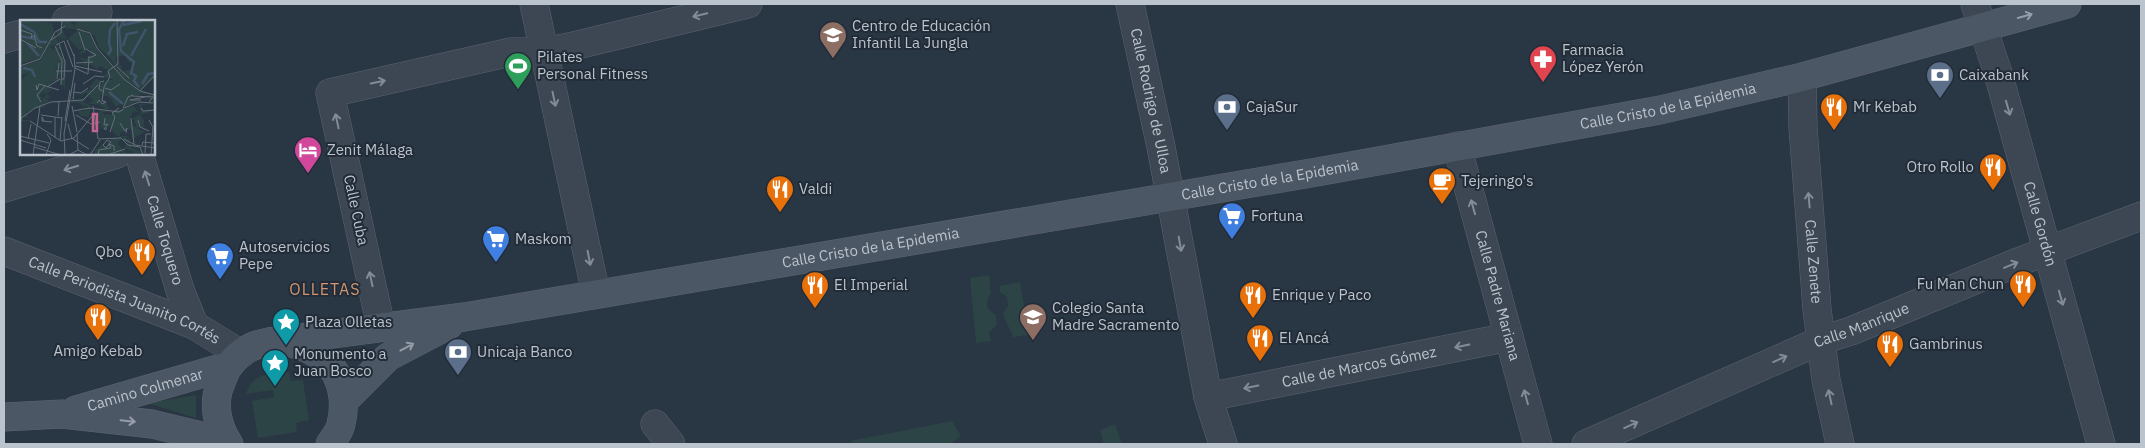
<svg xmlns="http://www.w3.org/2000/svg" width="2145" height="448" viewBox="0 0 2145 448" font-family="'IBM Plex Sans',sans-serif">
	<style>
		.green { fill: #2c4445 }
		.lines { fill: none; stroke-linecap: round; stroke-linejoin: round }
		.minor-casing { stroke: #5c6570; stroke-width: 29 }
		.tertiary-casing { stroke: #5c6570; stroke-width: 29 }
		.secondary-casing { stroke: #5c6570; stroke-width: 29 }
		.minor { stroke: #3d4753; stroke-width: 28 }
		.tertiary { stroke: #3d4753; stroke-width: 28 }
		.secondary { stroke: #4c5765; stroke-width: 28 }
		.oneway { stroke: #828b96 }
		.oneway2 { stroke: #949da8 }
		.labels { text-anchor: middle; stroke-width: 4; stroke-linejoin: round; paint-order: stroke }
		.poi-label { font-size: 15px; fill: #bbc3cc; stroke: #222c38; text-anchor: start }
		.street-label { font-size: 15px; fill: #bbc3cc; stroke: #222c38 }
		.neighbourhood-label { font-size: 16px; letter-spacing: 1px; fill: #d19671; stroke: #222c38 }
		.inset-river { fill: none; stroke: #40546b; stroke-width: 2.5 }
		.inset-road { fill: none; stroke: #636e7a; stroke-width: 1 }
		.view { fill: #bf658e; fill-opacity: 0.15; stroke: #bf658e; stroke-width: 2.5 }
		.inset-edge { fill: none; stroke: #bbc3cc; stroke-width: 2.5 }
	</style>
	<rect width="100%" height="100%" fill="#293643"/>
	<!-- green -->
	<g class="green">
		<path d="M989 275 991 293C985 302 985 309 995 314L997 324 989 333 991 341 976 343 970 278Z"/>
		<path d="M1020 282 1029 335 1013 337C1010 328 1005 322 1003 313L1008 306 1007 297 1000 292 999 286Z"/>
		<path d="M289 372 291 381 303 380 309 420 296 423 297 432 258 438 252 401 274 397 273 390 246 394C254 371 268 375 289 372Z"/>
		<path d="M196 395V418L147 403Z"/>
		<path d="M952 421 961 436 950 444H854L850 441Z"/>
		<path d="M1115 424 1122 444H1104L1100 430Z"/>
	</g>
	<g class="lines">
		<!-- minor casing -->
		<g class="minor-casing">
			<g id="minor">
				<path d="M534 4 596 294"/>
				<path id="s1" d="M1130 4 1161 147 1208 397 1223 444"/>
				<path d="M66 21 98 12"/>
				<path id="s2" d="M1983 28 1998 73 2101 444"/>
				<path d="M4 39 21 34"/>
				<path id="s3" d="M1802 77 1803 128 1817 309 1826 380 1840 444"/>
				<path id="s4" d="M1457 146 1538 444"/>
				<path id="s5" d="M139 154 180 290 194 325"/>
				<path d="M4 188 117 154"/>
				<path id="s6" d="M4 251 194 325 241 354"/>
				<path d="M381 327 330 93 511 52H544L569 47 748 4"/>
				<path id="s7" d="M1208 397 1509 337"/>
				<path d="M655 424 671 444"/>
				<path id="s8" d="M1586 444 1822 340 1851 331 2018 262 2141 216"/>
			</g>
		</g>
		<!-- tertiary casing -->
		<g class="tertiary-casing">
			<path id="tertiary" d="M1975 4 1983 28"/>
		</g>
		<!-- secondary casing -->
		<g class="secondary-casing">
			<g id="secondary">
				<path id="s9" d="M269 342 464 317 1317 172 1660 110 1802 77 2067 4"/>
				<path d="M344 401 388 357 449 325"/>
				<path id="s10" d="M76 410 228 366"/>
				<path d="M4 417 62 414 152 424 227 442"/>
				<path d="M229 444C217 427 212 402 221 383 223 378 225 371 229 366 252 332 304 336 328 364 331 368 336 372 337 376 344 391 345 408 341 424 340 431 334 438 330 444"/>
			</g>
		</g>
		<!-- minor -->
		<use href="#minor" class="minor"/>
		<!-- tertiary -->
		<use href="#tertiary" class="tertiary"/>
		<!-- secondary -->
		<use href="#secondary" class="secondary"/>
	</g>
	<!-- one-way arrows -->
	<defs><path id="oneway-shaft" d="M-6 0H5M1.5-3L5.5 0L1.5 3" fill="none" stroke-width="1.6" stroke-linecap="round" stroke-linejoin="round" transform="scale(1.25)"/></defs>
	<g class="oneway">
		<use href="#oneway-shaft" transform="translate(700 15) rotate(166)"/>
		<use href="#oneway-shaft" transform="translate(378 82) rotate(-12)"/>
		<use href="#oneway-shaft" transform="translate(554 99) rotate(78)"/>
		<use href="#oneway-shaft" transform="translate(2008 108) rotate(74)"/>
		<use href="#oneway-shaft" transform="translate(337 121) rotate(-102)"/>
		<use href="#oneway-shaft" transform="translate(71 168) rotate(163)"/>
		<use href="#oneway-shaft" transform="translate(147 178) rotate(-107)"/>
		<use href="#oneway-shaft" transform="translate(1809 200) rotate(-95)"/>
		<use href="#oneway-shaft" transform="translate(1473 207) rotate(-106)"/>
		<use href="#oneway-shaft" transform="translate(1180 244) rotate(80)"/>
		<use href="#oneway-shaft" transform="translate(589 258) rotate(79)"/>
		<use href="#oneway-shaft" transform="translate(2011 265) rotate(-22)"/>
		<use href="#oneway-shaft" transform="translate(371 279) rotate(-102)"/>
		<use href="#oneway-shaft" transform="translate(2061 298) rotate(74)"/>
		<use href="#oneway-shaft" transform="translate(1462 346) rotate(169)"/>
		<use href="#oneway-shaft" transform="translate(1780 359) rotate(-24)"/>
		<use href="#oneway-shaft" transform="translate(1251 387) rotate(169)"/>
		<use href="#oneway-shaft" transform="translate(1526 397) rotate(-105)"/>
		<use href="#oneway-shaft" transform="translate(1830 397) rotate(-102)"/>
		<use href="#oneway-shaft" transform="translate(1631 425) rotate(-24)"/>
	</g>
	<g class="oneway2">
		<use href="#oneway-shaft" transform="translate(2025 16) rotate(-16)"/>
		<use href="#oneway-shaft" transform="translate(407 347) rotate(-28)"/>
		<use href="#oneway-shaft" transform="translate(128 421) rotate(6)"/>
	</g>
	<!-- icons -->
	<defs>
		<g id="school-pin" transform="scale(1.4375)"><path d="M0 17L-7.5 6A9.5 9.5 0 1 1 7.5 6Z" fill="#8d6e63" stroke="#222c38"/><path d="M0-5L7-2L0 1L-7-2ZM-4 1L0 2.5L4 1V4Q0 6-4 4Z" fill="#fff"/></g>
		<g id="pharmacy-pin" transform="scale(1.4375)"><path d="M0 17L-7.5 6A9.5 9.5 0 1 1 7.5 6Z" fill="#e0444e" stroke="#222c38"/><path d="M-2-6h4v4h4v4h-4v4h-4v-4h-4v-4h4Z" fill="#fff"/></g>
		<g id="stadium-pin" transform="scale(1.4375)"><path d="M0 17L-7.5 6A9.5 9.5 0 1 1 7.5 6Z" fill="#2e9e5b" stroke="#222c38"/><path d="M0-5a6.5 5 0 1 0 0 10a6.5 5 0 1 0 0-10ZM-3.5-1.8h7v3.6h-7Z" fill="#fff"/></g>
		<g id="bank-pin" transform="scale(1.4375)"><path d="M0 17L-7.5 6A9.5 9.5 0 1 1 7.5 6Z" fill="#5c6f8a" stroke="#222c38"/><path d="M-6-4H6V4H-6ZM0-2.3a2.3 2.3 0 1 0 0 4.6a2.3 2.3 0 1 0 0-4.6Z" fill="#fff"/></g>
		<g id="restaurant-pin" transform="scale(1.4375)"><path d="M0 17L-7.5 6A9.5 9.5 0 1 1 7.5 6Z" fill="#e8710a" stroke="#222c38"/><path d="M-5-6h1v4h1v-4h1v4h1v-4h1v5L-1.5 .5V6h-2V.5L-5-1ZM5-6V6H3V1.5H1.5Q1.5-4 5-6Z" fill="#fff"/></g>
		<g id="hotel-pin" transform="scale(1.4375)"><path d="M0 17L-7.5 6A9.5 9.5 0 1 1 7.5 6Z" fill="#d1479c" stroke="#222c38"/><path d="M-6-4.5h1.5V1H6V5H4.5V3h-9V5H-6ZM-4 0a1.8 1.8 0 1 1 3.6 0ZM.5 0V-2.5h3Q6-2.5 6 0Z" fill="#fff"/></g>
		<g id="cafe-pin" transform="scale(1.4375)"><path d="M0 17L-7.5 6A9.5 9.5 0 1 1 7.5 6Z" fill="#e8710a" stroke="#222c38"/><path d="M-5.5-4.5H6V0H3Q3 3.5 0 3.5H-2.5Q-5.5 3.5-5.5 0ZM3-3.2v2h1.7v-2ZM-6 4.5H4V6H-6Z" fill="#fff"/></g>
		<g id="supermarket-pin" transform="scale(1.4375)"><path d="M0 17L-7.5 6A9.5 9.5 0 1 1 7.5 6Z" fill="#3f7fe0" stroke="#222c38"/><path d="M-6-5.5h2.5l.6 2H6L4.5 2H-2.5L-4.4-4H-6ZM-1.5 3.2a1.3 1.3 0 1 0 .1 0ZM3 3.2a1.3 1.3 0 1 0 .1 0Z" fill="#fff"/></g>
		<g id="sight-pin" transform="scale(1.4375)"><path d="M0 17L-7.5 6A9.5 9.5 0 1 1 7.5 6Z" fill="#0f9aa8" stroke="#222c38"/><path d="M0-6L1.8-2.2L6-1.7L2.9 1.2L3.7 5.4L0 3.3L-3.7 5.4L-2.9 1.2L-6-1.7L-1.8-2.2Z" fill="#fff"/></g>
	</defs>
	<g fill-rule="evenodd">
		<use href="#school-pin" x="833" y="35"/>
		<use href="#pharmacy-pin" x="1543" y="59"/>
		<use href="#stadium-pin" x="518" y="66"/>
		<use href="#bank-pin" x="1940" y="75"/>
		<use href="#bank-pin" x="1227" y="107"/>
		<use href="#restaurant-pin" x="1834" y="107"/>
		<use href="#hotel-pin" x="308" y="150"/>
		<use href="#restaurant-pin" x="1993" y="167"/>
		<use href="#cafe-pin" x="1442" y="181"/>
		<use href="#restaurant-pin" x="780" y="189"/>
		<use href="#supermarket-pin" x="1232" y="216"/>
		<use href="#supermarket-pin" x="496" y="239"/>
		<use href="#restaurant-pin" x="142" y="252"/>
		<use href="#supermarket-pin" x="220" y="256"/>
		<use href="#restaurant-pin" x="2023" y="284"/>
		<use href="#restaurant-pin" x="815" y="285"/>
		<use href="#restaurant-pin" x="1253" y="295"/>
		<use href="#restaurant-pin" x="98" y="317"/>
		<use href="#school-pin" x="1033" y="317"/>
		<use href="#sight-pin" x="286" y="322"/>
		<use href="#restaurant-pin" x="1260" y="338"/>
		<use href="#restaurant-pin" x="1890" y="344"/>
		<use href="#bank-pin" x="458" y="352"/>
		<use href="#sight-pin" x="275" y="363"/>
	</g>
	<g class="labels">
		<!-- poi labels -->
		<g class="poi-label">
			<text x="852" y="31">Centro de Educación<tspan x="852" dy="17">Infantil La Jungla</tspan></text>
			<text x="1562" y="55">Farmacia<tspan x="1562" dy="17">López Yerón</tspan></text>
			<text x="537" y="62">Pilates<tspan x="537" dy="17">Personal Fitness</tspan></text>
			<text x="1959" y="80">Caixabank</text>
			<text x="1246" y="112">CajaSur</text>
			<text x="1853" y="112">Mr Kebab</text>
			<text x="327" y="155">Zenit Málaga</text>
			<text x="1974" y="172" text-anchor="end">Otro Rollo</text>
			<text x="1461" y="186">Tejeringo's</text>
			<text x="799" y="194">Valdi</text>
			<text x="1251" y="221">Fortuna</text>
			<text x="515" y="244">Maskom</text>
			<text x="239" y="252">Autoservicios<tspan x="239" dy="17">Pepe</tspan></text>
			<text x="123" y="257" text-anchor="end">Qbo</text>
			<text x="2004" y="289" text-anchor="end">Fu Man Chun</text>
			<text x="834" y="290">El Imperial</text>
			<text x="1272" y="300">Enrique y Paco</text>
			<text x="1052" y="313">Colegio Santa<tspan x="1052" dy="17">Madre Sacramento</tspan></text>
			<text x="305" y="327">Plaza Olletas</text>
			<text x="1279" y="343">El Ancá</text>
			<text x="1909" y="349">Gambrinus</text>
			<text x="98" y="356" text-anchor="middle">Amigo Kebab</text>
			<text x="477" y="357">Unicaja Banco</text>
			<text x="294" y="359">Monumento a<tspan x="294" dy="17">Juan Bosco</tspan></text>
		</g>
		<!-- street labels -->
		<g class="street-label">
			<text dy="5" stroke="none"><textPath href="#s1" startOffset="99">Calle Rodrigo de Ulloa</textPath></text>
			<text dy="5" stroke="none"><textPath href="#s9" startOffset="1419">Calle Cristo de la Epidemia</textPath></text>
			<text dy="5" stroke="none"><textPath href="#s9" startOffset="1014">Calle Cristo de la Epidemia</textPath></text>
			<text transform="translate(356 210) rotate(78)" y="5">Calle Cuba</text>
			<text dy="5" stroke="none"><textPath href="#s2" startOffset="204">Calle Gordón</textPath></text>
			<text dy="5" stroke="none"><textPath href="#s5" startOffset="90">Calle Toquero</textPath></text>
			<text dy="5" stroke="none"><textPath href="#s9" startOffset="609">Calle Cristo de la Epidemia</textPath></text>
			<text dy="5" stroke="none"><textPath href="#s3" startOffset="185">Calle Zenete</textPath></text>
			<text dy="5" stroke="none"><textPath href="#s4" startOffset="155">Calle Padre Mariana</textPath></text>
			<text dy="5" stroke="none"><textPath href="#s6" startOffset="130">Calle Periodista Juanito Cortés</textPath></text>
			<text dy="5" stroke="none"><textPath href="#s8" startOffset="300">Calle Manrique</textPath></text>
			<text dy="5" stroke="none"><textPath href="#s7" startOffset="154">Calle de Marcos Gómez</textPath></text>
			<text dy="5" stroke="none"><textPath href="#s10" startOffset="72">Camino Colmenar</textPath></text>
		</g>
		<!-- neighbourhood labels -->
		<g class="neighbourhood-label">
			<text x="325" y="295">OLLETAS</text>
		</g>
	</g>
	<!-- overview -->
	<g transform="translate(20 20)">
		<rect width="135" height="135" fill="#293643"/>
		<path d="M0 0 32 3 34 12 20 38 0 44ZM43 0H55L50 2 55 6 57 0H135V57L120 70 101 55 90 38 79 28 75 16 66 10 57 9 69 14 77 29 105 60 120 71 135 75 134 82 118 81 105 87 104 82 96 87 89 77 80 75 82 81 85 79 86 81 81 82 80 80V85L86 82 89 88 94 85 87 90 79 85 66 83 73 81 69 76 63 82 71 86 69 97 61 96 57 90 63 91 69 87 63 85V89L61 83 52 82V77L58 81 66 77 67 72 60 76 64 71 73 69V67V68L71 69 69 67 76 59 81 60 78 63 83 65 82 62 93 59 82 57 87 53 89 47 87 50 80 46 77 49 66 42 68 46 61 45 65 43 57 36 65 39 73 34H70L71 29H66V33L58 34 65 28 59 30 48 18 57 11 54 9 42 8 47 20 43 18 42 21 40 15V23L36 11 45 6 42 5ZM97 36H107L105 39 108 38 107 41 112 43V49L101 52 102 47 95 40ZM122 74 131 75 129 79H122L132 81 133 78V82L110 80 112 76ZM34 13 39 23 30 27 34 30 36 26 40 27 39 24 43 34 41 29 38 30 46 41V48L41 50 36 47 35 50 46 53 45 69 40 59H45V54L41 58V54H38L35 60 38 59H40V60L29 62 32 63 28 65 24 62 29 67 27 70 30 68 28 66 32 70 26 74 22 71 24 76 21 73 20 77H23L21 79V81L27 74 31 78H26L29 81 22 85 31 82 38 81V83L31 82 24 85 25 88 18 86 6 93 8 97 2 98 3 100H8L13 104 17 109 9 101H0V99L5 95 0 98V61L10 52 0 56V47L21 40ZM119 84 135 85H121L123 91 135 90 120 95 124 100V105L121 104 126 107 121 108 119 104 118 109 126 111 114 118H111L113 112 110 109 100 113V116H109L105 119H110V124L115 126 119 127H121L113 128 111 125V128L122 132 111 135 114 132 104 128 106 124 102 117 98 124 107 135 100 132V135H75V130L82 125 80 122 86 127 88 121 91 124 90 119 101 117 95 115 90 106 85 110 80 107 79 90 90 91 83 92 85 97V94L92 95 94 91 114 86 119 93 114 91 110 97 113 107 116 106 113 98 121 94Z" fill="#2c4445" fill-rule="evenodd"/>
		<path class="inset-river" d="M100 0 104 1 99 9 101 31 114 42 111 53 116 56 114 61 119 67M0 4 14 12 19 22H27M103 5 122 1M0 16 15 19M8 24 19 36M103 26 107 14 118 12M88 35 91 30 89 23 90 10 95 3M111 36 126 9M3 48 12 50 15 57M122 64 128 54 135 53M89 72 103 84"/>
		<path class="inset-road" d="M57 9 70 13 77 28 104 59 120 71 135 75M0 10 12 14 11 18 14 15 17 26 22 28M59 12 65 30M0 19 16 28M31 20 41 13 42 0M47 20 54 36M39 24 45 42 44 59H42M36 25 44 21 53 47M35 26 42 41 41 65M66 29 76 35 69 38M56 43 73 42M0 46 20 39 35 12 45 6M55 46 82 52M97 47 109 58M55 48 68 54 69 36M36 51H52M37 59 39 43M63 64 75 56 84 57M16 65 17 70 19 64 39 70M27 67 40 59M85 68 91 70 100 64M120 71 135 55M53 72 61 73 68 68M84 72 79 69 80 62 84 61M112 76 133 77 129 82M53 79 55 63M121 80H110L130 76M21 82 17 75 25 66M77 83 79 80 82 84 86 82 82 81 84 67 90 57 88 51 98 44 97 0M52 86 57 112M73 86 78 119 101 118 108 125 120 127 123 135M69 88 99 92 104 89M103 88 108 77 113 75M104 88 119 82 133 83M121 88 123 91 135 90M53 91 69 88M21 95 42 98M56 95 71 104 80 102M38 96 39 81M35 97V117M85 98 84 105 88 104 84 109H87M111 98 114 124M0 99 15 88 31 82 63 80 78 65M118 100 120 107 129 111M129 100 133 107 131 135M10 101 41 121 54 118M24 101 22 97V101L32 102M45 101 50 70M100 103 105 111 107 108 106 113M48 104 52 119M90 112 95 97 92 93 99 88M57 114 58 130M0 116 29 123M8 119 11 104M53 119 69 129M53 119 73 95M104 119 115 125 135 128M0 120 26 128M87 120 91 122 86 128 83 125ZM40 121 42 97M122 125 123 122 135 123M14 127 41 135M125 133 126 114H131M90 134 105 129M13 135 20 86M26 135 31 120 27 114M45 135 44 114 55 49 54 34M49 135 58 130 67 135M70 135 80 120M78 135 79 130 91 128 89 124 94 126V131"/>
		<path class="view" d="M73 94H77V111H73Z"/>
		<rect width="135" height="135" class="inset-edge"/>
	</g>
	<!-- border -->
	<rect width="2145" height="448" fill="none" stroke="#bbc3cc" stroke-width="10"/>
</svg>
